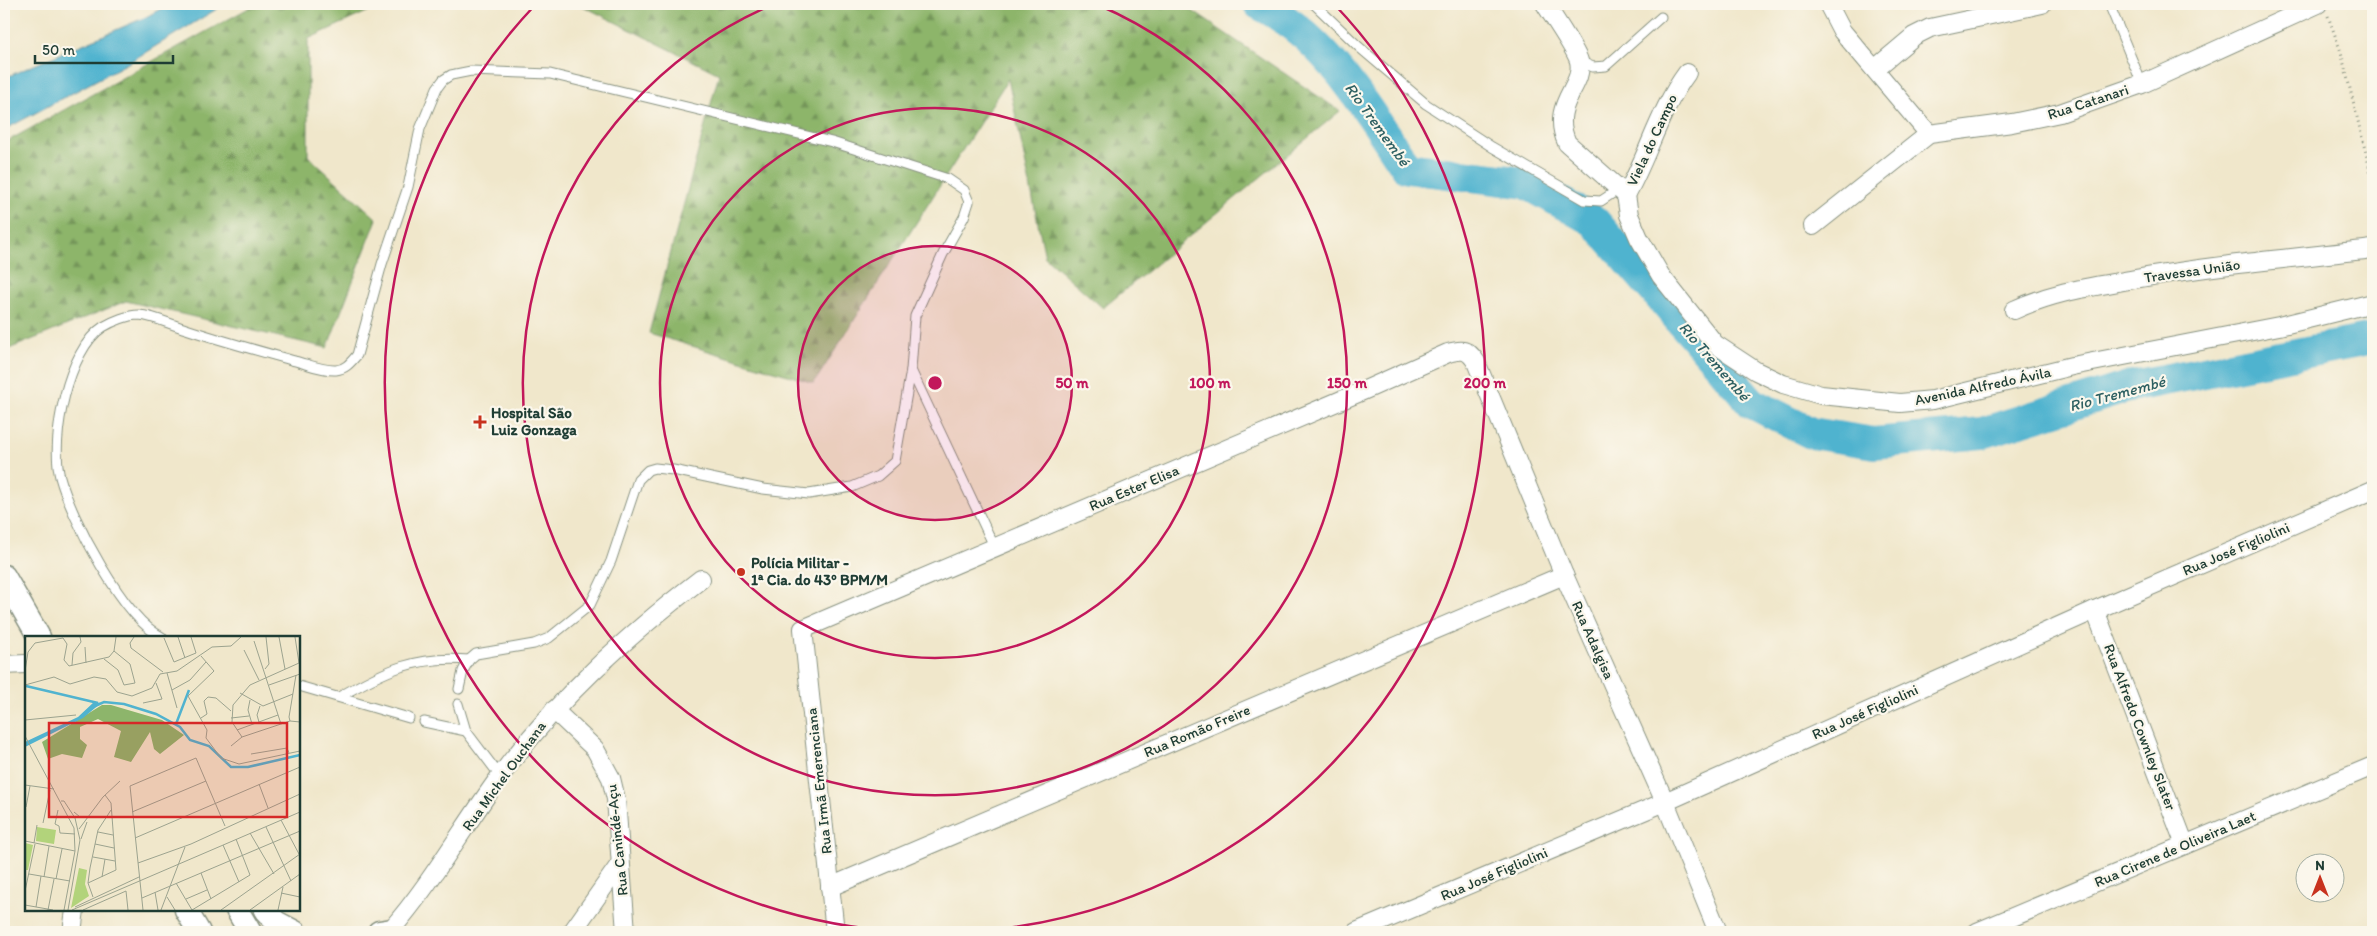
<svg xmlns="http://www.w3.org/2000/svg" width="2377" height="936" viewBox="0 0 2377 936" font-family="Itim,sans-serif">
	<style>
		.forest { fill: url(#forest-firs); stroke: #567950 }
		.water { fill: #50b3cf; stroke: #387882 }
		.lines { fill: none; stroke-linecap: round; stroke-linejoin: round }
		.stream { stroke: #50b3cf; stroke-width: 5.5 }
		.river { stroke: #50b3cf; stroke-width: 32 }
		.service-casing { stroke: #889280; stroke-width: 11 }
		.minor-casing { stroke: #889280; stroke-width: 20 }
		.tertiary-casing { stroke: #889280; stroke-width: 25 }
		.path { stroke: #889280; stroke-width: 3; stroke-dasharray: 1 4; stroke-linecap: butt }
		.service { stroke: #fff; stroke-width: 9 }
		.minor { stroke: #fff; stroke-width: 18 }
		.tertiary { stroke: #fff; stroke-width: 22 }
		.ring { fill: none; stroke: #c2185b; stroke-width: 2.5 }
		.poi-dot { fill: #c8321e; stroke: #fbf7ec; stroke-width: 2 }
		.labels { text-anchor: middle; stroke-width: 4.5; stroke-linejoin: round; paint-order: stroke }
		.street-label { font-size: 15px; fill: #1f3d34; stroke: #fbf7ec }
		.poi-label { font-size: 15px; font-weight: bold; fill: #1f3d34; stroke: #fbf7ec; text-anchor: start }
		.water-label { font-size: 16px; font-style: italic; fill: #2e6062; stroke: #fbf7ec }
		.inset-river { fill: none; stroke: #50b3cf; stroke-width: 2.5 }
		.inset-road { fill: none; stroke: #9ca38f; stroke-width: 1 }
		.view { fill: #d62828; fill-opacity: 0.15; stroke: #d62828; stroke-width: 2.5 }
		.inset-edge { fill: none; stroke: #1f3d34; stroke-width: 2.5 }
		.centre { fill: #c2185b; stroke: #fbf7ec; stroke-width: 2.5 }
		.ring-label { font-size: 15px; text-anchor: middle; font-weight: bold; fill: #c2185b; stroke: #fbf7ec; stroke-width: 4.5; stroke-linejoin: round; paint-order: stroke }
	</style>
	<defs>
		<pattern id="forest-firs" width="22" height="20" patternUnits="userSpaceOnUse" patternTransform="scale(1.25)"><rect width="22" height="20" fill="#8db56b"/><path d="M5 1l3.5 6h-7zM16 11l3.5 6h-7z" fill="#739459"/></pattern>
	</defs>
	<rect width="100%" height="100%" fill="#fbf7ec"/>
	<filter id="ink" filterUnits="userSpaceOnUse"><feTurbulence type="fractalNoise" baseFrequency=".02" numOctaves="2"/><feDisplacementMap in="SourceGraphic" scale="10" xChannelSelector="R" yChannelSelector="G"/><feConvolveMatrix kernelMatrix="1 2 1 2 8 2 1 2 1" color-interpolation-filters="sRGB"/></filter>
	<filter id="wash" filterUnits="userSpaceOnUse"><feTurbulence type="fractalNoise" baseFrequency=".0096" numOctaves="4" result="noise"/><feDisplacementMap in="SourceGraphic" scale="20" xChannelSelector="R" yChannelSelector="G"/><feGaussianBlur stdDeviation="1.12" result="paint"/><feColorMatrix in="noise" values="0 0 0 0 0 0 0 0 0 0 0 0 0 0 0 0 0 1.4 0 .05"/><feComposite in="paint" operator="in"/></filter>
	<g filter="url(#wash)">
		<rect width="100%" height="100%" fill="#f0e7cb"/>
		<!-- forest -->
		<g class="forest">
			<path d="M256 4H384L308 39V156L377 219 327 348 126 301 4 351V143Z"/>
			<path d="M579 4H1182L1340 111 1103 308 1045 257 1008 79 814 383 649 333 719 74Z"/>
		</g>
		<!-- water -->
		<path class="water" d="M169 4H225L128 63 4 130V78L146 17Z"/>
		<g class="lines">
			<!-- stream -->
			<path class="stream" d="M1266 7V4"/>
			<!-- river -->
			<path class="river" d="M1259 4C1327 38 1365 107 1407 168L1526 183 1594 221 1752 403 1811 433 1874 443 1982 433 2128 387 2373 339"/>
		</g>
	</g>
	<g filter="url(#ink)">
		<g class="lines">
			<!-- service casing -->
			<g class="service-casing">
				<g id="service">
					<path d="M1314 4 1359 47 1426 104 1492 147 1584 200 1601 201 1619 189"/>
					<path d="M2109 4 2142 84"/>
					<path d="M1579 61 1593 67 1606 66 1661 17"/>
					<path d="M911 370 994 546"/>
					<path d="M162 637C124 619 71 518 60 477 50 439 68 349 103 327 113 321 128 315 139 315 154 316 172 325 186 329 222 341 259 351 295 361 307 364 324 371 336 370 346 369 351 362 357 355L382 264 408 187 420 129 437 88 443 80 451 75 471 71 550 74 832 142 948 179 964 190 969 202 964 217 943 254 915 316 911 370 895 461 878 476 852 487 809 494 763 489 673 470 655 468 648 470 638 480 611 561 590 605 549 638 534 644 476 654 469 660 463 671 459 689"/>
					<path d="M299 686 409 718"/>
					<path d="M339 697C384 671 416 655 469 660"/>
					<path d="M458 704 466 731 500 776"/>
					<path d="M424 722 466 731"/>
				</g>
			</g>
			<!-- minor casing -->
			<g class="minor-casing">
				<g id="minor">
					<path d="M1545 4C1552 15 1576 50 1579 61 1585 87 1549 103 1567 143L1626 195"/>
					<path d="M1828 4 1842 31 1929 134"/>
					<path d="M1876 68 1914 36 1930 28 2042 4"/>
					<path d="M1626 195 1629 215 1639 238 1661 276 1715 344 1756 371 1783 384 1821 395 1900 403 1933 400 2072 366 2279 326 2373 303"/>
					<path d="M1626 195C1648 156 1660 109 1687 73"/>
					<path d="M1813 226 1929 134 2012 123 2060 113 2142 84 2318 4"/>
					<path d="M2014 310C2055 291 2091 287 2135 279 2214 265 2294 258 2373 249"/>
					<path d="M2095 610 2185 845"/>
					<path d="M4 665 26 664"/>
					<path d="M554 710 595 749 611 778 616 799 626 932"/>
					<path d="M830 887 1564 575"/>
					<path d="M72 932 75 910"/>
					<path d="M389 932C432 883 463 827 501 775 557 699 627 636 701 579"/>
					<path d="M572 932 620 864"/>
					<path d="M835 932 803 629 1365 390 1448 353C1462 349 1468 349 1476 362L1564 575 1665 802 1718 932"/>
					<path d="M1356 932 1665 802 2095 610 2373 490"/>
					<path d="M1977 932 2373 766"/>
				</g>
			</g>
			<!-- tertiary casing -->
			<g class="tertiary-casing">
				<g id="tertiary">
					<path d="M4 576 39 637"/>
					<path d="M186 910 199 932"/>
					<path d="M237 910 250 932"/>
					<path d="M265 910 276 922 295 932"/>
					<path d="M379 932 392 930"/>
				</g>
			</g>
			<!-- path -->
			<path class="path" d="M2328 16 2341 52 2373 182"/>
			<!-- service -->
			<use href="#service" class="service"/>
			<!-- minor -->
			<use href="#minor" class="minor"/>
			<!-- tertiary -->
			<use href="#tertiary" class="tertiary"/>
		</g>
	</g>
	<!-- distance rings -->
	<circle cx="935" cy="383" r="137" fill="#c2185b" fill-opacity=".12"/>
	<g class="ring">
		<circle cx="935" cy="383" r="137"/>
		<circle cx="935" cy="383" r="275"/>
		<path d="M1096 4A412 412 0 1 1 774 4"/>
		<path d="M906 932A550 550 0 0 1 536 4M1334 4A550 550 0 0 1 964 932"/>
	</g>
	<!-- markers -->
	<g class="poi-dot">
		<path d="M477.5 414.5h5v5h5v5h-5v5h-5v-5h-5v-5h5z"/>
		<circle cx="741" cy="572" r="5"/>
	</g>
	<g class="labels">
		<!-- street labels -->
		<g class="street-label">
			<text transform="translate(2088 102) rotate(-18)" y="5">Rua Catanari</text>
			<text transform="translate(1652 140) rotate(-65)" y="5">Viela do Campo</text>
			<text transform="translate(2192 271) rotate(-8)" y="5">Travessa União</text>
			<text transform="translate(1983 386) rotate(-12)" y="5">Avenida Alfredo Ávila</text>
			<text transform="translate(1134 488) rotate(-23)" y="5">Rua Ester Elisa</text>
			<text transform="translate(2236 549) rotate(-23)" y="5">Rua José Figliolini</text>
			<text transform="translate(1593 640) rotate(66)" y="5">Rua Adalgisa</text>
			<text transform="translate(1865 712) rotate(-24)" y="5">Rua José Figliolini</text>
			<text transform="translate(2140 727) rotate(69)" y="5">Rua Alfredo Cownley Slater</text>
			<text transform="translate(1197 731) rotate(-23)" y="5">Rua Romão Freire</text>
			<text transform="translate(504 776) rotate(-54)" y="5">Rua Michel Ouchana</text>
			<text transform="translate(819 781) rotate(-96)" y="5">Rua Irmã Emerenciana</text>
			<text transform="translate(617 840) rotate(-96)" y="5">Rua Canindé-Açu</text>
			<text transform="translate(2175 849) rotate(-23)" y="5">Rua Cirene de Oliveira Laet</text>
			<text transform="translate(1494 874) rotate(-23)" y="5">Rua José Figliolini</text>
		</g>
		<!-- poi labels -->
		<g class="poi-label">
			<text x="491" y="418">Hospital São<tspan x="491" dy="17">Luiz Gonzaga</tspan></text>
			<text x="751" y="568">Polícia Militar -<tspan x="751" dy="17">1ª Cia. do 43º BPM/M</tspan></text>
		</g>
		<!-- water labels -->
		<g class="water-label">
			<text transform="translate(1378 124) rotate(54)" y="6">Rio Tremembé</text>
			<text transform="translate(1715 361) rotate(49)" y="6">Rio Tremembé</text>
			<text transform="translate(2117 393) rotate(-15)" y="6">Rio Tremembé</text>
		</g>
	</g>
	<!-- overview -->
	<g transform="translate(25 636)">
		<rect width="275" height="275" fill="#f0e7cb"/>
		<path d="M12 191 31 194 29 208 11 205Z" fill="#b2d37b"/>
		<path d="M77 69H86L137 84 159 99 135 118 129 113 125 96 106 126 89 121 96 95 73 83 55 91V103L62 109 57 122 37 118 23 123 17 106Z" fill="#8db56b"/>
		<path d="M0 207 8 209 3 234H0ZM54 232 62 234 60 248 64 260 46 272Z" fill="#b2d37b"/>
		<path d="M69 66 76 67 58 82 0 111V106L53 81Z" fill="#50b3cf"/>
		<path class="inset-river" d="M1 50 73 67M70 70 79 66 99 68 131 78 155 91 165 104 184 110 206 131H223L275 119M151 88 164 54"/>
		<path class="inset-road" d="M109 1 105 7 106 12 138 36M153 1 160 22M254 1 260 33M139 2 149 26 171 17 166 1M229 5 256 88M60 11 61 27M219 14 234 44M176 20 189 35 163 60 182 94 181 102 196 122 214 128 275 115M79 23 93 34 99 49 110 47 105 28 89 15M47 29 48 17 56 6 55 1M240 33 244 28 241 1M0 35 3 16 10 7 38 2 42 8 39 24 44 30 84 21 89 15 91 1M142 37 152 72M271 39 264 81 265 85 275 86M0 49 29 41 45 48 69 41 81 43 92 56 107 60 127 52 135 38 152 35 187 11 206 10 216 1M244 49 275 38M147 54 165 44 181 26M215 57 238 70 268 58M225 64 223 74 227 88M118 67 137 63 131 47M176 82 182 78 179 65 183 61 191 62 206 75M206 82 224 80M0 84 51 79M234 86 232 79 235 70M212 94 253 79M0 100 49 192 50 215 39 274M217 101 207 86 208 69 225 49 274 27 270 1M206 110 217 101 265 85M226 118 262 112 264 117M234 148 243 172M0 149 29 153M36 165H39L50 182 55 204 43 274M1 171 5 150M33 174 30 188 34 190 35 197 50 198M49 176 55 181H63M107 176 181 145M256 184 274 218M18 187 25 154M241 191 266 245M54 193 78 161 95 145M73 196 88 199M225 197 249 238M110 202 275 131M56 203 62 186M0 205 50 215M9 207 12 189M70 208 89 212M198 209 214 246M68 221 90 225M113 227 166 208 275 158M176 237 186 263M4 238 45 245M19 241 24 210M77 241 80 223M31 243 37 213M63 247 91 234 86 167 80 159M151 247 167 274 225 239 211 203M0 255 10 208M101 255 103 274M130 256 133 274M256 257 275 261M68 261 63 247 65 232 73 194 86 174M142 261 150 274M117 262 275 195M161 263 182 254M0 269 28 274M11 271 16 240M50 271 114 241M23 274 29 243M47 274 275 176M58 274 101 255M118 274 105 150 171 122 200 190M136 274 160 211M196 274 275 218M225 274 275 238M253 274 258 251"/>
		<path class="view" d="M24 87H262V181H24Z"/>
		<rect width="275" height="275" class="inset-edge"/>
	</g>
	<circle cx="935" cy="383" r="8" class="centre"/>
	<g class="ring-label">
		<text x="1072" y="388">50 m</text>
		<text x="1210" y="388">100 m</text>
		<text x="1347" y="388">150 m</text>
		<text x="1485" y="388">200 m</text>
	</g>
	<!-- margin -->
	<rect width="2377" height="936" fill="none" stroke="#fbf7ec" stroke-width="20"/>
	<!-- north arrow -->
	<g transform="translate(2320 878)"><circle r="24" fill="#fbf7ec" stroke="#a3ada2"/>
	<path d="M0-4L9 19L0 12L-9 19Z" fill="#c8321e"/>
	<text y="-8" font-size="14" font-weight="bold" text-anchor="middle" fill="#1f3d34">N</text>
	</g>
	<!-- scale -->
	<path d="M35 55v8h138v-8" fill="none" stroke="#1f3d34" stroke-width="2.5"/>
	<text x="42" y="55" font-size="15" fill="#1f3d34" stroke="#fbf7ec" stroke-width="4" paint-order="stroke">50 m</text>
</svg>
